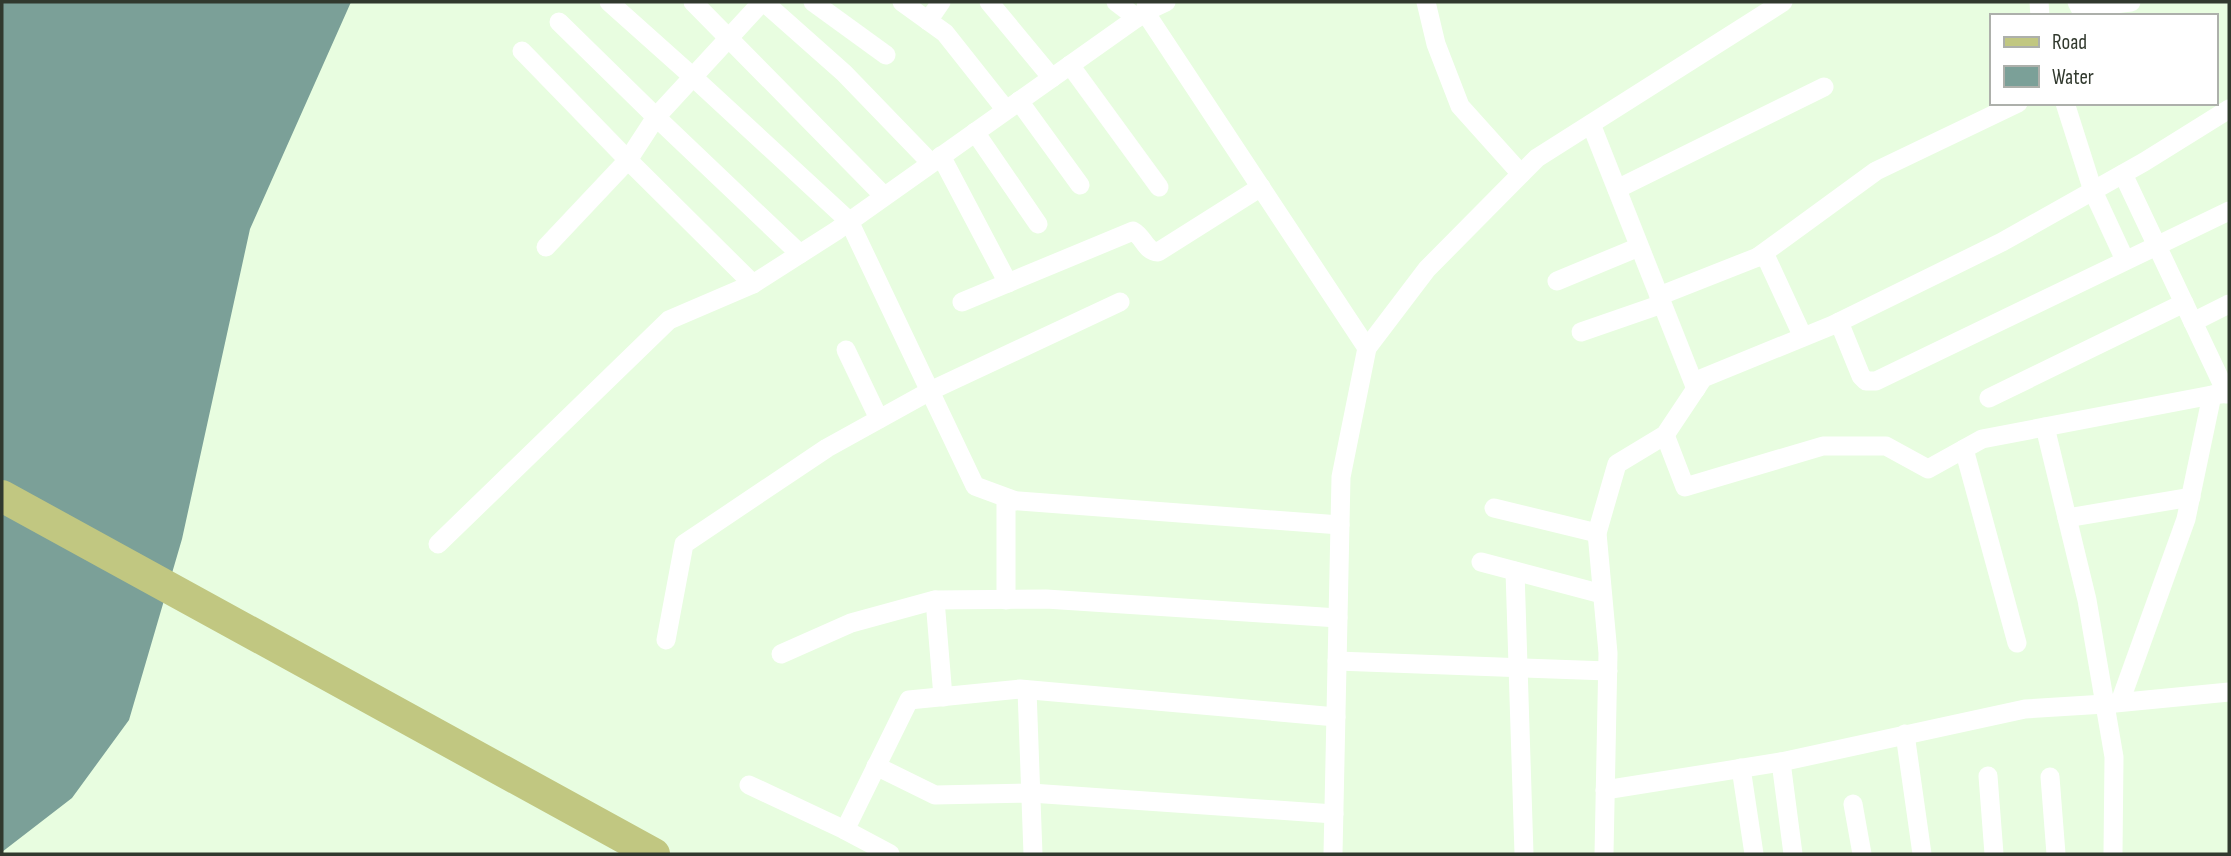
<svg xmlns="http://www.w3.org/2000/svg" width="2231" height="856" viewBox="0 0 2231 856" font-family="'Sofia Sans Condensed',sans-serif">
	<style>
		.water { fill: #7ba098 }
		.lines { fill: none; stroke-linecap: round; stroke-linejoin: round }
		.minor { stroke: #fff; stroke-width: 19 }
		.primary { stroke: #c1c781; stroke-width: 32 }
	</style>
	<rect width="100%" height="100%" fill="#e8fde0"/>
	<!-- water -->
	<path class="water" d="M2 2H351L250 229 182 539 129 720 72 798 2 852Z"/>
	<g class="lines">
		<!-- minor -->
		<g class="minor">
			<path d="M609 2 693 77 849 221 975 486 1013 500"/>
			<path d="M693 2 884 196"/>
			<path d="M764 2 844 73 931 163"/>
			<path d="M813 2 886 55"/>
			<path d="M902 2 945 33 1006 110"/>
			<path d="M989 2 1052 78"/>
			<path d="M1116 2 1137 18"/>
			<path d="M1147 2 1145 12 1367 348"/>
			<path d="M1426 2 1436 44 1460 106 1521 174"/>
			<path d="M2039 2 2040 16"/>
			<path d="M2077 2 2080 8 2131 2"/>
			<path d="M928 21 941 2"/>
			<path d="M559 22 656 117 800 254"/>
			<path d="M522 51 628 160 546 247"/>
			<path d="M1070 65 1159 187"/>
			<path d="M1019 101 1080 185"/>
			<path d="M2065 103 2093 191 2125 260"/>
			<path d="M1591 124 1696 389"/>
			<path d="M975 132 1038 224"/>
			<path d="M941 156 1008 283"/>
			<path d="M2123 174 2227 394"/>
			<path d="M1617 189 1824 87"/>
			<path d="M1758 257 1876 171 2018 103"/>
			<path d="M1557 281 1639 247"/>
			<path d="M753 284 628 160 656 117 762 2"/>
			<path d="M1659 296 1758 257H1766L1803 337"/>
			<path d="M962 302 1133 231C1144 237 1145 251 1158 252L1261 187"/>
			<path d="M1839 322 1861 376 1866 381H1876L2229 211"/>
			<path d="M2193 322 2229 304"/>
			<path d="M1581 332 1662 304"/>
			<path d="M846 350 879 419"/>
			<path d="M1989 398 2184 303"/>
			<path d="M2045 427 2087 600 2114 757 2113 854"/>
			<path d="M1665 435 1685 487 1823 446H1886L1928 469 1982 439 2212 395 2229 393"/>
			<path d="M1964 449 2017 643"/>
			<path d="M1494 508 1597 533"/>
			<path d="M2067 518 2191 497"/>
			<path d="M438 544 669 320 753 284 836 231 1145 12 1166 2"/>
			<path d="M1481 562 1602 594"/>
			<path d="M1515 571 1524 854"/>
			<path d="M1006 600V500L1340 525"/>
			<path d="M666 640 684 544 827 448 930 391 1120 302"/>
			<path d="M781 654 851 623 935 600"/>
			<path d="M1337 661 1608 671"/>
			<path d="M1027 690 1033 854"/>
			<path d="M943 697 935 600 1046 599 1338 618"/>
			<path d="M2120 702 2186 519 2212 395"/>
			<path d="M1905 734 1922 854"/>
			<path d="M876 766 935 795 1031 793 1334 814"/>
			<path d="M1741 768 1754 854"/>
			<path d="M1988 776 1994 854"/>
			<path d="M2050 777 2056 854"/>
			<path d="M749 785 845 830"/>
			<path d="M1605 790 1781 762"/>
			<path d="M1853 804 1862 854"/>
			<path d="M890 854 845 830 909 700 1020 689 1336 717"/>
			<path d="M1333 854 1341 477 1367 348 1427 269 1537 158 1783 2"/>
			<path d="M1604 854 1608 653 1597 533 1617 464 1665 435 1703 378 1833 325 2002 242 2144 162 2229 109"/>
			<path d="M1793 854 1781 762 2025 709 2105 704 2229 692"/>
		</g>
		<!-- primary -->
		<path class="primary" d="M2 496 654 854"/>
	</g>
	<!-- border -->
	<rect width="2231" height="856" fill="none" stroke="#31392e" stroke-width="7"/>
	<!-- legend -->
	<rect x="1990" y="14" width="228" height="91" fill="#ffffff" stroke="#adb0ab" stroke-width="2"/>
	<rect x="2004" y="37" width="35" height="10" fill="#c1c781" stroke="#adb0ab" stroke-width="2"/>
	<text x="2052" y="49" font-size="21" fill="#31392e">Road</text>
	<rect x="2004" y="66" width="35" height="21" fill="#7ba098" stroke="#adb0ab" stroke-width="2"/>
	<text x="2052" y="84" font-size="21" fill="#31392e">Water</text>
</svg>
